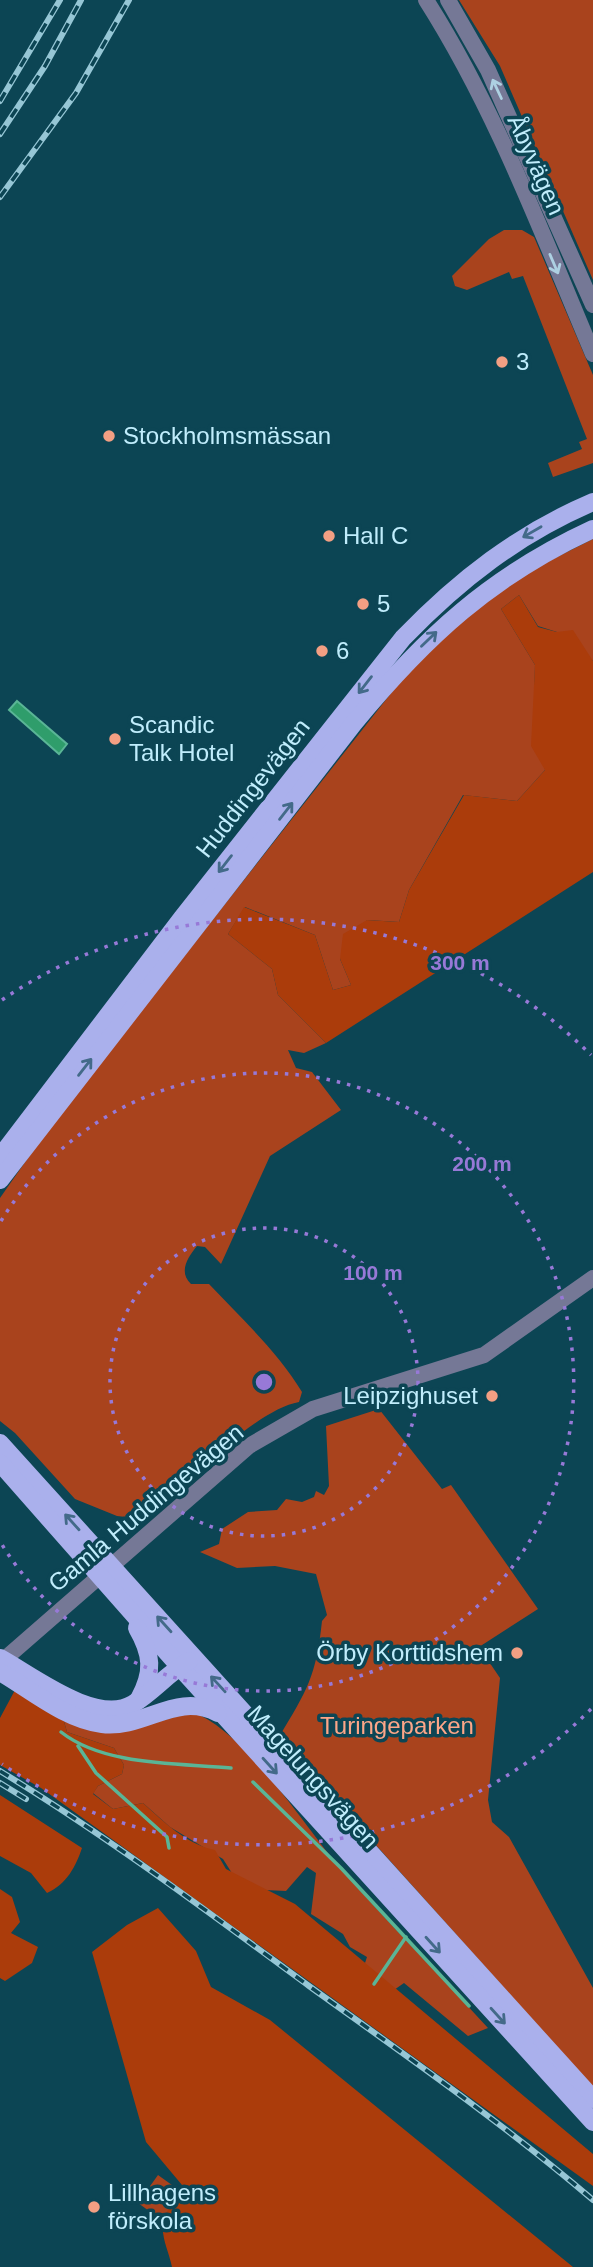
<svg xmlns="http://www.w3.org/2000/svg" width="593" height="2267" viewBox="0 0 593 2267" font-family="Arial,sans-serif">
	<style>
		.green { fill: #a9431d }
		.forest { fill: #ab3c0b }
		.water { fill: #2f9d6b; stroke: #5ab596; stroke-width: 2 }
		.lines { fill: none; stroke-linecap: round; stroke-linejoin: round }
		.stream { stroke: #5ab596; stroke-width: 3.5 }
		.minor { stroke: #757896; stroke-width: 16 }
		.major { stroke: #aab0ec; stroke-width: 18 }
		.rail-casing { stroke: #96c6d5; stroke-width: 6 }
		.rail { stroke: #0c4554; stroke-width: 3.5; stroke-dasharray: 10; stroke-linecap: butt }
		.oneway { stroke: #add0e2 }
		.oneway2 { stroke: #436a89 }
		.ring { fill: none; stroke: #9779d7; stroke-width: 3.5; stroke-dasharray: 3.5 7 }
		.poi-dot { fill: #f39f83; stroke: #0c4554; stroke-width: 2.5 }
		.labels { text-anchor: middle; stroke-width: 7; stroke-linejoin: round; paint-order: stroke }
		.street-label { font-size: 24px; fill: #c0edfc; stroke: #0c4554 }
		.poi-label { font-size: 24px; fill: #c0edfc; stroke: #0c4554; text-anchor: start }
		.park-label { font-size: 24px; fill: #fca688; stroke: #0c4554 }
		.centre { fill: #9779d7; stroke: #0c4554; stroke-width: 3.5 }
		.ring-label { font-size: 21px; text-anchor: middle; font-weight: bold; fill: #9779d7; stroke: #0c4554; stroke-width: 7; stroke-linejoin: round; paint-order: stroke }
	</style>
	<rect width="100%" height="100%" fill="#0c4554"/>
	<!-- green -->
	<g class="green">
		<path d="M459 0H593V280L500 66Z"/>
		<path d="M504 230H522L534 237 593 375V463L553 477 548 463 582 449 579 442 587 439 523 276 512 279 509 272 467 290 455 286 452 276 489 239Z"/>
		<path d="M593 539V661L557 632 538 626 519 595 501 609 535 665 534 703 545 770 517 801 463 795 409 890 399 922 367 920 340 959 351 985 333 990 315 935 245 907 228 934 272 969 278 995 326 1043 304 1053 288 1050 296 1068 312 1072 341 1110 270 1156 221 1264 205 1247 197 1246C188 1257 178 1272 191 1284H209C241 1318 278 1352 302 1392L299 1402C254 1410 182 1487 144 1519L117 1516 75 1499 15 1433 0 1421V1198L51 1125 403 678 464 618 529 571Z"/>
		<path d="M379 1409 442 1489 451 1485 538 1609 479 1647 500 1678 488 1800 492 1822 509 1837 593 1988V2087L279 1737C307 1690 316 1677 322 1621L327 1615 316 1574 275 1566 237 1568 200 1552 219 1544 222 1529 248 1512 277 1510 286 1499 302 1502 314 1497 316 1491 324 1495 329 1486 326 1426Z"/>
		<path d="M192 1712C244 1730 303 1824 340 1868 388 1923 439 1974 488 2028L468 2036 404 1983 384 1997 362 1972 367 1957 350 1947 343 1934 311 1914 316 1873 307 1867 286 1891 242 1889 223 1859 170 1827 143 1803 113 1809 93 1793 98 1786 122 1774 124 1765 114 1748 67 1732 63 1718 109 1732H123Z"/>
		<path d="M158 2175 183 2193 163 2221 138 2203Z"/>
	</g>
	<!-- forest -->
	<g class="forest">
		<path d="M519 595 538 627 557 632 573 630 593 661V872L326 1043 278 995 272 969 228 934 244 907 315 935 333 990 351 985 340 959 343 934 367 920 399 922 409 890 464 795 517 801 545 770 531 746 535 665 501 609Z"/>
		<path d="M15 1690 63 1718 67 1732 114 1748 124 1765 122 1774 98 1786 93 1794 113 1809 143 1803C163 1821 187 1845 215 1850L226 1869 295 1904 593 2154V2186L41 1788 0 1765V1718Z"/>
		<path d="M0 1795 82 1848C76 1866 67 1884 47 1893L31 1873 0 1856Z"/>
		<path d="M0 1889 12 1897 20 1922 11 1933 38 1947 32 1963 5 1981 0 1978Z"/>
		<path d="M158 1908 196 1951 211 1987 270 2020 573 2267H172C168 2247 156 2230 168 2210 174 2200 180 2197 182 2185L146 2142 92 1952 127 1925Z"/>
	</g>
	<!-- water -->
	<path class="water" d="M17 701 67 744 59 754 9 710Z"/>
	<g class="lines">
		<!-- stream -->
		<g class="stream">
			<path d="M61 1732C104 1766 178 1763 231 1768"/>
			<path d="M78 1746 96 1773 167 1837 169 1848"/>
			<path d="M253 1782 341 1868 469 2006"/>
			<path d="M374 1984 406 1937"/>
		</g>
		<!-- minor -->
		<g class="minor">
			<path d="M426 0C496 110 542 234 593 354"/>
			<path d="M448 0 488 70 593 305"/>
			<path d="M0 1663 249 1446 313 1409 484 1355 593 1278"/>
		</g>
		<!-- major -->
		<g class="major">
			<path d="M0 1157 182 918 403 638C459 580 518 534 593 502"/>
			<path d="M0 1180 354 723C425 637 491 576 593 529"/>
			<path d="M0 1443 593 2099"/>
			<path d="M0 1463 187 1675 593 2122"/>
			<path d="M137 1628C152 1654 154 1672 139 1699"/>
			<path d="M0 1658C33 1676 96 1726 133 1704 153 1692 168 1673 189 1661"/>
			<path d="M0 1672C31 1690 66 1720 102 1724 145 1729 176 1691 218 1713"/>
		</g>
		<!-- rail casing -->
		<g class="rail-casing">
			<g id="rail">
				<path d="M0 101 60 0"/>
				<path d="M0 134 45 66 81 0"/>
				<path d="M0 197 76 93 129 0"/>
				<path d="M0 1771C107 1836 208 1912 309 1986 405 2055 503 2123 593 2200"/>
				<path d="M0 1783 26 1799"/>
			</g>
		</g>
		<!-- rail -->
		<use href="#rail" class="rail"/>
	</g>
	<!-- one-way arrows -->
	<defs><path id="oneway-shaft" d="M-6 0H5M1.5-3L5.5 0L1.5 3" fill="none" stroke-width="1.6" stroke-linecap="round" stroke-linejoin="round" transform="scale(1.75)"/></defs>
	<g class="oneway">
		<use href="#oneway-shaft" transform="translate(497 89) rotate(-115)"/>
		<use href="#oneway-shaft" transform="translate(554 264) rotate(67)"/>
	</g>
	<g class="oneway2">
		<use href="#oneway-shaft" transform="translate(532 532) rotate(150)"/>
		<use href="#oneway-shaft" transform="translate(429 639) rotate(-44)"/>
		<use href="#oneway-shaft" transform="translate(365 685) rotate(128)"/>
		<use href="#oneway-shaft" transform="translate(286 811) rotate(-52)"/>
		<use href="#oneway-shaft" transform="translate(225 864) rotate(128)"/>
		<use href="#oneway-shaft" transform="translate(85 1067) rotate(-52)"/>
		<use href="#oneway-shaft" transform="translate(72 1522) rotate(-132)"/>
		<use href="#oneway-shaft" transform="translate(164 1624) rotate(-132)"/>
		<use href="#oneway-shaft" transform="translate(218 1684) rotate(-133)"/>
		<use href="#oneway-shaft" transform="translate(270 1766) rotate(48)"/>
		<use href="#oneway-shaft" transform="translate(433 1945) rotate(48)"/>
		<use href="#oneway-shaft" transform="translate(498 2016) rotate(48)"/>
	</g>
	<!-- distance rings -->
	<g class="ring">
		<circle cx="264" cy="1382" r="154"/>
		<path d="M1 1221A309 309 0 1 1 1 1543"/>
		<path d="M591 1709A463 463 0 0 1 2 1764M2 1000A463 463 0 0 1 591 1055"/>
	</g>
	<!-- markers -->
	<g class="poi-dot">
		<circle cx="502" cy="362" r="7"/>
		<circle cx="109" cy="436" r="7"/>
		<circle cx="329" cy="536" r="7"/>
		<circle cx="363" cy="604" r="7"/>
		<circle cx="322" cy="651" r="7"/>
		<circle cx="115" cy="739" r="7"/>
		<circle cx="492" cy="1396" r="7"/>
		<circle cx="517" cy="1653" r="7"/>
		<circle cx="94" cy="2207" r="7"/>
	</g>
	<g class="labels">
		<!-- street labels -->
		<g class="street-label">
			<text transform="translate(536 165) rotate(66)" y="8">Åbyvägen</text>
			<text transform="translate(253 788) rotate(-52)" y="8">Huddingevägen</text>
			<text transform="translate(146 1508) rotate(-40)" y="8">Gamla Huddingevägen</text>
			<text transform="translate(313 1777) rotate(48)" y="8">Magelungsvägen</text>
		</g>
		<!-- poi labels -->
		<g class="poi-label">
			<text x="516" y="370">3</text>
			<text x="123" y="444">Stockholmsmässan</text>
			<text x="343" y="544">Hall C</text>
			<text x="377" y="612">5</text>
			<text x="336" y="659">6</text>
			<text x="129" y="733">Scandic<tspan x="129" dy="28">Talk Hotel</tspan></text>
			<text x="478" y="1404" text-anchor="end">Leipzighuset</text>
			<text x="503" y="1661" text-anchor="end">Örby Korttidshem</text>
			<text x="108" y="2201">Lillhagens<tspan x="108" dy="28">förskola</tspan></text>
		</g>
		<!-- park labels -->
		<g class="park-label">
			<text x="397" y="1734">Turingeparken</text>
		</g>
	</g>
	<circle cx="264" cy="1382" r="10" class="centre"/>
	<g class="ring-label">
		<text x="460" y="970">300 m</text>
		<text x="482" y="1171">200 m</text>
		<text x="373" y="1280">100 m</text>
	</g>
</svg>
